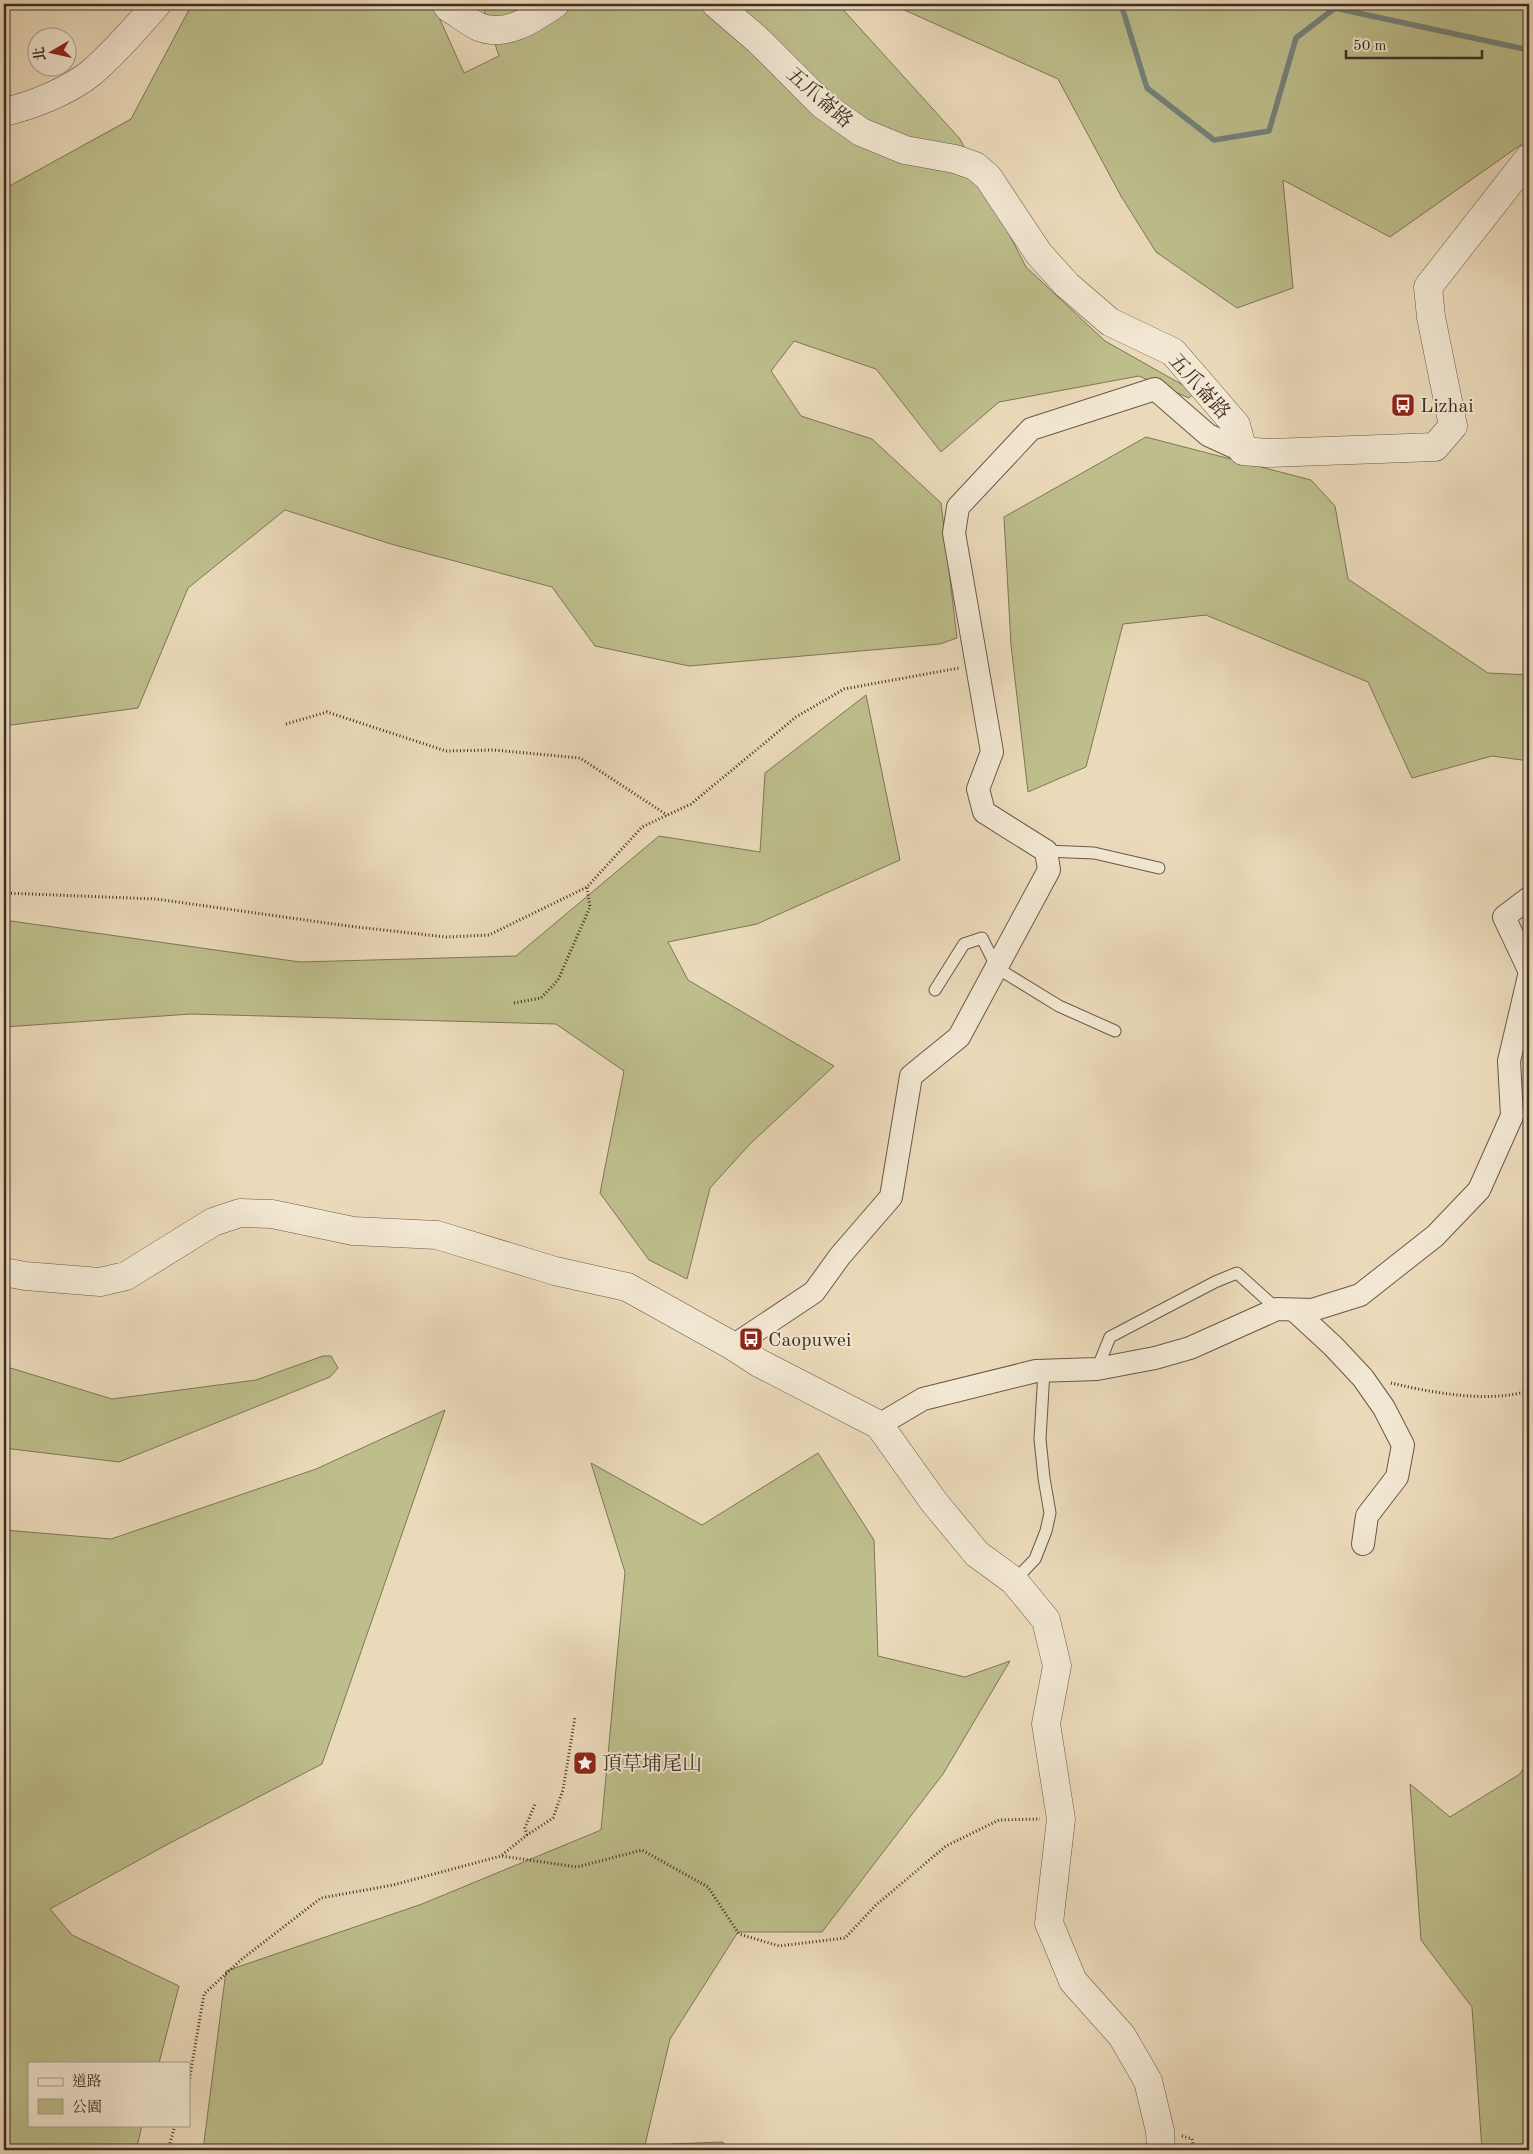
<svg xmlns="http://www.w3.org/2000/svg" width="1533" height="2154" viewBox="0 0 1533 2154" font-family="'Old Standard TT','Noto Serif TC',serif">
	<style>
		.green { fill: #bdbe8c; stroke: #7e7659 }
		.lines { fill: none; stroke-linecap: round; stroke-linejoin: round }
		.stream { stroke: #75827c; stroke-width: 5.5 }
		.service-casing { stroke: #6a584b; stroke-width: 13 }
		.minor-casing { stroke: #6a584b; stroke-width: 24 }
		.tertiary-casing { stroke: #6a584b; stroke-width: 29 }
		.path { stroke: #3f2d26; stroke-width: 3; stroke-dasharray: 1 2.5; stroke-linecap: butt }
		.service { stroke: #f2e7d2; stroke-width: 11 }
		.minor { stroke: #f2e7d2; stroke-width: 22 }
		.tertiary { stroke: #f2e7d2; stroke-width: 28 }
		.labels { text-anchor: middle; stroke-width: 4; stroke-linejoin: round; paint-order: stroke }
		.street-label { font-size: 20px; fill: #3f2d26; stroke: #f2e7d2 }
		.poi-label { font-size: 20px; fill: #3f2d26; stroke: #f2e7d2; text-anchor: start }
	</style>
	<rect width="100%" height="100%" fill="#ebdaba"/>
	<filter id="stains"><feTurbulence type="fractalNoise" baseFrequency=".004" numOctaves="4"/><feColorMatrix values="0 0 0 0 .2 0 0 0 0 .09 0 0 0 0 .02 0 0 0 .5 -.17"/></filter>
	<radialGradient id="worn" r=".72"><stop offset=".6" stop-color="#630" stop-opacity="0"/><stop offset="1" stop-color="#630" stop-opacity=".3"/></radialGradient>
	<!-- green -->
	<g class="green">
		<path d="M192 4H433L464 73 499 56 482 4H838L960 139 1026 267 1105 341 1190 389 1192 395 1189 398 1139 376 999 402 941 452 876 369 794 341 771 371 801 416 872 439 941 503 957 638 940 644 689 666 595 646 552 587 391 544 285 510 188 588 138 708 4 726V189L131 119Z"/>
		<path d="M891 4H1529V139L1390 237 1283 180 1293 288 1237 308 1156 252 1121 196 1058 79Z"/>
		<path d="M1146 437 1311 480 1335 506 1348 579 1488 673 1529 675V761L1492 756 1412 778 1368 682 1206 615 1123 624 1086 767 1028 792 1011 645 1004 517Z"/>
		<path d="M866 695 900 860 757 924 668 942 688 980 834 1066 750 1144 710 1188 687 1279 649 1260 600 1193 624 1071 556 1024 191 1014 4 1027V920L300 962 516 956 659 836 760 852 765 773Z"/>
		<path d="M323 1356H331L338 1368 330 1377 119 1462 4 1448V1366L112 1399 256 1380Z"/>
		<path d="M445 1410 322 1764 168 1844 50 1909 72 1935 179 1986 159 2063H29V2125H142L137 2147 133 2150H4V1530L111 1539 316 1469Z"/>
		<path d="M818 1453 874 1540 878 1656 965 1677 1010 1661 943 1774 822 1932H738L670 2039 645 2145 723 2142 726 2150H203L226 1971 422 1904 601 1830 625 1572 591 1463 702 1525Z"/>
		<path d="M1529 1759V2150H1482L1472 2007 1421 1940 1410 1784 1450 1817 1520 1774Z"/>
	</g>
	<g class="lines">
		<!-- stream -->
		<path class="stream" d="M1121 4 1147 88 1214 140 1269 131 1296 38 1335 8 1529 50"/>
		<!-- service casing -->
		<g class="service-casing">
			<g id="service">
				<path d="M1046 851 1094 853 1159 868"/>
				<path d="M935 990 964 944 982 938 997 968 1059 1006 1115 1031"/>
				<path d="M1097 1369 1110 1337 1215 1282 1237 1273 1277 1309"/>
				<path d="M1014 1581 1035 1559 1046 1531 1050 1513 1044 1478 1040 1439 1044 1371"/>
			</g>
		</g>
		<!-- minor casing -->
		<g class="minor-casing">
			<g id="minor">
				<path d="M1529 898 1504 917 1529 970"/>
				<path d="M1294 1310 1333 1346 1363 1378 1384 1408 1403 1445 1397 1477 1367 1516 1363 1544"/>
				<path d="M733 1346 814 1292 840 1256 891 1197 911 1076 959 1037 1049 870 1046 851 984 812 978 789 992 752 954 533 958 507 1031 429 1155 389 1208 435 1243 451"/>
				<path d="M879 1425 923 1399 1036 1371 1097 1369 1155 1358 1190 1348 1277 1309 1312 1310 1360 1295 1435 1236 1479 1190 1512 1116 1509 1061 1529 976"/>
			</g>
		</g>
		<!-- tertiary casing -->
		<g class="tertiary-casing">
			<g id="tertiary">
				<path d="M446 4 449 8C459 14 469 22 479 27 507 38 534 18 555 4"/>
				<path d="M716 4 759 41 823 105 861 132 905 150 955 159 975 166 988 177 1039 254 1067 285 1110 322 1173 352 1236 425 1243 451 1267 453 1435 447 1453 426 1431 317 1428 287 1529 158"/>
				<path d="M4 112C31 106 69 91 91 73 115 52 136 28 157 4"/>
				<path d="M4 1272 25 1276 100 1282 126 1276 213 1222 240 1213 272 1214 353 1231 437 1235 555 1271 627 1287 733 1346 759 1363 879 1425 934 1502 977 1554 1014 1581 1046 1620 1057 1666 1046 1724 1061 1819 1049 1923 1073 1981 1122 2036 1148 2081 1160 2131 1161 2150"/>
			</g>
		</g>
		<!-- path -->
		<g class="path">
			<path d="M286 724 327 712 446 751 494 750 580 758 667 815"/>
			<path d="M4 893 156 899 348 926 446 937 489 935 587 887 642 827 691 804 796 717 844 689 959 668"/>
			<path d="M514 1003 541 998 558 980 590 907 587 887"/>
			<path d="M1391 1383C1434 1393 1486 1403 1529 1391"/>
			<path d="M527 1835 525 1828 535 1804"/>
			<path d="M502 1855 527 1835 553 1818 563 1790 575 1717"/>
			<path d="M189 2082 204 1994 242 1959 321 1898 393 1885 501 1856 577 1867 642 1850 708 1887 739 1934 779 1946 845 1938 876 1905 946 1846 999 1820 1040 1819"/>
			<path d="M1182 2136 1192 2139 1194 2150"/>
			<path d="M168 2150 175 2125"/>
		</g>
		<!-- service -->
		<use href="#service" class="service"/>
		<!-- minor -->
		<use href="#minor" class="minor"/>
		<!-- tertiary -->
		<use href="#tertiary" class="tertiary"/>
	</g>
	<!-- icons -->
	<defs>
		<g id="bus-square" transform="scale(1.25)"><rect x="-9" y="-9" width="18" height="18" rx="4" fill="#8f2418" stroke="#f2e7d2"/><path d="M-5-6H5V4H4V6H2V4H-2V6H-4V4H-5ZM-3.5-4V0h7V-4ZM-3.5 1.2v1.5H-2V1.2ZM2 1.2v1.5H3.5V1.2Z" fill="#fff"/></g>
		<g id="sight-square" transform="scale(1.25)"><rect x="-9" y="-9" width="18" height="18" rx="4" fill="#8f2418" stroke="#f2e7d2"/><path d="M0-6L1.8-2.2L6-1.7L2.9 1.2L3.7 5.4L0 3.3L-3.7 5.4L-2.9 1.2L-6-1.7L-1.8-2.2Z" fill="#fff"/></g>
	</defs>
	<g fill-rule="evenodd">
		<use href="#bus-square" x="1403" y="405"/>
		<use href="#bus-square" x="751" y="1339"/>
		<use href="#sight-square" x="585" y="1763"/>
	</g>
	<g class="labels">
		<!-- street labels -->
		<g class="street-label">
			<text transform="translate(820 97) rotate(41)" y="7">五爪崙路</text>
			<text transform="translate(1200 386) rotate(48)" y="7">五爪崙路</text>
		</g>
		<!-- poi labels -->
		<g class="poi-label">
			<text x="1420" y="412">Lizhai</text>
			<text x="768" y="1346">Caopuwei</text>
			<text x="602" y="1770">頂草埔尾山</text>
		</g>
	</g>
	<!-- margin -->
	<rect width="1533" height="2154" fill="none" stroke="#ebdaba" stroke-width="20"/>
	<rect x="5" y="5" width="1523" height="2144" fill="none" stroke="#3f2d26" stroke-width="2.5"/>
	<rect x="10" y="10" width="1513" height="2134" fill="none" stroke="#3f2d26"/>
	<!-- legend -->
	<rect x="28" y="2062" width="162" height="65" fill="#f2e7d2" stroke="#aa9d8d"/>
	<rect x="38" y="2078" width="25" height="8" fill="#f2e7d2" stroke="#aa9d8d"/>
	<text x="72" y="2086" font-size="15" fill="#3f2d26">道路</text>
	<rect x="38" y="2099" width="25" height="15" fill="#bdbe8c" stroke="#aa9d8d"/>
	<text x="72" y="2112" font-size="15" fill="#3f2d26">公園</text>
	<!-- north arrow -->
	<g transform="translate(52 52) rotate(261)"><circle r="24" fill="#f2e7d2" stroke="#aa9d8d"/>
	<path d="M0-4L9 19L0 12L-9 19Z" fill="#8f2418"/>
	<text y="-8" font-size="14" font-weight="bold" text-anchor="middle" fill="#3f2d26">北</text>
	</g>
	<!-- scale -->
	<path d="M1346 50v8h136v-8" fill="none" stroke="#3f2d26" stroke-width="2.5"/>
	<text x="1353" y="50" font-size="15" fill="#3f2d26" stroke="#f2e7d2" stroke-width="4" paint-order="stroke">50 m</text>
	<rect width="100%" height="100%" filter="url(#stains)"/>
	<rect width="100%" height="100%" fill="url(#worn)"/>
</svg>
